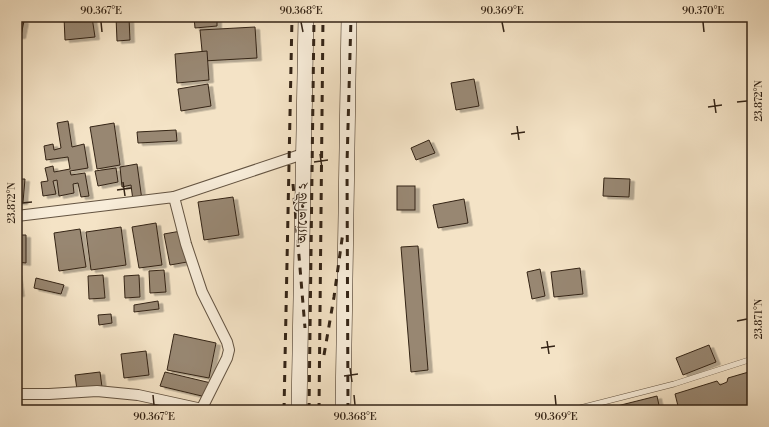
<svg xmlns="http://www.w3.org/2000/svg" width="769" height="427" viewBox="0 0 769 427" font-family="'Libre Bodoni','Noto Serif Bengali',serif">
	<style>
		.building { fill: #988772; stroke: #342416; filter: url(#shadow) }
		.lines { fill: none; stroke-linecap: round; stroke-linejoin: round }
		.service-casing { stroke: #645442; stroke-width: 6 }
		.minor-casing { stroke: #645442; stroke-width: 12 }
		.secondary-casing { stroke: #342416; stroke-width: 16 }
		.service { stroke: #f8edda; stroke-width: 5 }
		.minor { stroke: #f8edda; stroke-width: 10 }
		.secondary { stroke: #f8edda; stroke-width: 15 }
		.rail { stroke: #342416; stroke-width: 3; stroke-dasharray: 7 7; stroke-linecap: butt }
		.ticks { fill: none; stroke: #342416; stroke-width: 1.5 }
		.labels { text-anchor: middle; stroke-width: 3; stroke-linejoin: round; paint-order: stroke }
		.street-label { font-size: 14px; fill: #342416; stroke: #f8edda }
		.neatline { fill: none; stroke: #342416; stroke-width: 1.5 }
		.ticks-label { font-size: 10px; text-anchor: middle; fill: #342416 }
	</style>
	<defs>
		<filter id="shadow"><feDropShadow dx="4.5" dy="2.5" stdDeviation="0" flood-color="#0004"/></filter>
	</defs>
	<rect width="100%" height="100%" fill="#f4e3c6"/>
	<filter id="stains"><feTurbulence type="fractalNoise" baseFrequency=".005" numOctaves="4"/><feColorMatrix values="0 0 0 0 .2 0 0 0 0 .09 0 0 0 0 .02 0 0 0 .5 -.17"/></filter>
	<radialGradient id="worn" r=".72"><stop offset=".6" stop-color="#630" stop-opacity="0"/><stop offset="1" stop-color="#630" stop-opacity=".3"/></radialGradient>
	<!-- building -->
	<g class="building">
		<path d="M64 17H92L95 37 65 40Z"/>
		<path d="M116 17H142L129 18 130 40 117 41Z"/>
		<path d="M194 17H217V26L195 28Z"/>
		<path d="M17 19 24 21 21 36H17Z"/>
		<path d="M255 27 257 58 203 61 200 30Z"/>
		<path d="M207 51 209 80 177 83 175 54Z"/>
		<path d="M474 79 479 106 456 110 451 83Z"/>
		<path d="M208 84 211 106 181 111 178 89Z"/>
		<path d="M68 121 72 147 84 144 88 168 70 171 71 175 85 173 89 196 81 197 78 183 73 184 74 193 59 196 57 180 53 181 56 194 43 196 41 182 48 181 45 168 53 166 54 172 70 169 68 157 46 160 44 146 53 144 54 150 61 148 57 123Z"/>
		<path d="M114 123 120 165 97 169 90 127Z"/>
		<path d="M176 130 177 141 138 143 137 132Z"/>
		<path d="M429 140 435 153 416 160 411 148Z"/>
		<path d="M137 164 142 200 133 201 131 185 122 187 120 167Z"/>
		<path d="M116 168 118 182 98 186 95 171Z"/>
		<path d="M604 178 630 179 629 197 603 196Z"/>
		<path d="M17 179H25L23 202H17Z"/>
		<rect x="397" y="186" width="18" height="24"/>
		<path d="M233 197 239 235 204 240 198 202Z"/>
		<path d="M464 199 468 223 438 228 433 205Z"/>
		<path d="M156 223 162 265 139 268 132 227Z"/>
		<path d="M121 227 126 265 91 270 86 232Z"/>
		<path d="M80 229 86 267 59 271 54 233Z"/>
		<path d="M181 231 187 262 170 265 164 234Z"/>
		<path d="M17 235H26V263L17 262Z"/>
		<path d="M418 246 428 370 411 372 401 247Z"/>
		<path d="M580 268 583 294 554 297 551 272Z"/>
		<path d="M540 269 545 296 532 299 527 272Z"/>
		<path d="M164 270 166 292 150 293 149 271Z"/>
		<path d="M17 273 20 294H17Z"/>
		<path d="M103 275 105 298 89 299 88 276Z"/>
		<path d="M139 275 140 297 125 298 124 276Z"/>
		<path d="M36 278 64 285 61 294 34 288Z"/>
		<path d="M158 301 159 309 134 312V305Z"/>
		<path d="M111 314 112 323 99 325 98 315Z"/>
		<path d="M174 334 216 343 209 378 167 370Z"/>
		<path d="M709 345 716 362 683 375 676 358Z"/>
		<path d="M146 351 149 375 124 378 121 354Z"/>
		<path d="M752 371V410H679L675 394 717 381 720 385 727 382 728 378Z"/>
		<path d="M100 372 102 387 77 390 75 375Z"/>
		<path d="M165 372 211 383 206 397 160 386Z"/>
		<path d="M657 396 660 410H601Z"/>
		<path d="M104 406 105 410H72Z"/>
	</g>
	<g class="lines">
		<!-- service casing -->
		<g class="service-casing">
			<path id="service" d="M572 410 674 384 752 359"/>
		</g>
		<!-- minor casing -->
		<g class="minor-casing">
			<g id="minor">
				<path d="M174 197 303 154"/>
				<path d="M17 216 174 197 186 244 202 292 227 342 229 350 227 358 201 410"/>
				<path d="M17 394H49L97 391 138 395 202 409"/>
			</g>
		</g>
		<!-- secondary casing -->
		<g class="secondary-casing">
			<g id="secondary">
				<path d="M299 410 306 17"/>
				<path d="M343 410 349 17"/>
			</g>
		</g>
		<!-- service -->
		<use href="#service" class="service"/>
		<!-- minor -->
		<use href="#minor" class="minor"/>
		<!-- secondary -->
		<use href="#secondary" class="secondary"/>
		<!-- rail -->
		<g class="rail">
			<path d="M293 184 305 328"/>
			<path d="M324 355 334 297 343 232"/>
			<path d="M284 410 292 17"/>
			<path d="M309 410 314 17"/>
			<path d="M319 410 323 17"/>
			<path d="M348 410 347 164 351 17"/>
		</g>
	</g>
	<!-- ticks -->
	<path class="ticks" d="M101 22 102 32M301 22 303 32M502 22 504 32M703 22 704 32M714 99 716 113M737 102 747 101M708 107 722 105M517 126 519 140M511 134 525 132M320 154 322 168M314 162 328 160M123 182 125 196M117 190 131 188M22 203 32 202M737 321 747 319M547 341 549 354M541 348 555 346M350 368 352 382M344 376 358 374M153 395 154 405M354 395 355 405M555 395 556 405"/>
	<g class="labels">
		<!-- street labels -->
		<g class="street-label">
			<text transform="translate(302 213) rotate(-89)" y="5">অ্যাভেনিউ ২</text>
		</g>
	</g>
	<!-- margin -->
	<rect width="769" height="427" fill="none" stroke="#f4e3c6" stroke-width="44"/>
	<rect x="22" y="22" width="725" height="383" class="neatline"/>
	<g class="ticks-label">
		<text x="101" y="14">90.367°E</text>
		<text x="301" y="14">90.368°E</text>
		<text x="502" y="14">90.369°E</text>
		<text x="703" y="14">90.370°E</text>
		<text transform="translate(758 101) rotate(-90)" y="4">23.872°N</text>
		<text transform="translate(11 203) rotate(-90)" y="4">23.872°N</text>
		<text transform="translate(758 319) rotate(-90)" y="4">23.871°N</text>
		<text x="154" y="420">90.367°E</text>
		<text x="355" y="420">90.368°E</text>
		<text x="556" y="420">90.369°E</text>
	</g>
	<rect width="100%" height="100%" filter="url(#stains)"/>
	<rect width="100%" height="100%" fill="url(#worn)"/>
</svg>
